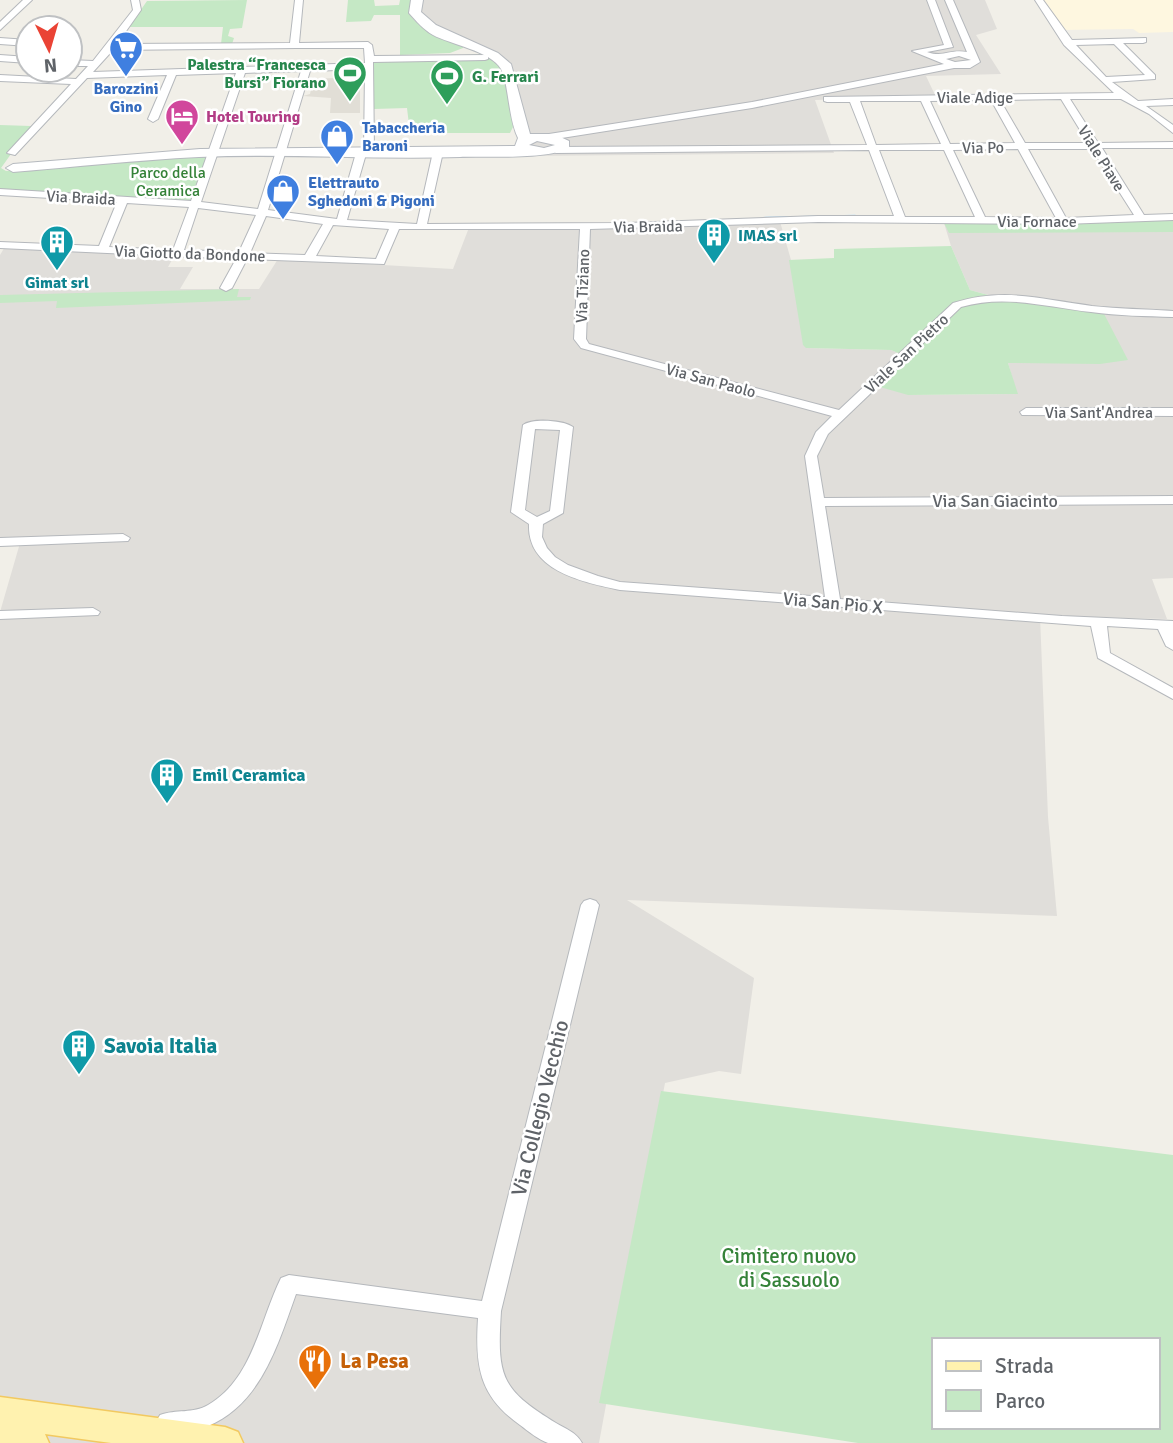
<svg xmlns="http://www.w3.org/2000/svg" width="1173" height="1443" viewBox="0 0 1173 1443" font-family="Signika,sans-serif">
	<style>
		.commercial { fill: #fef7e0 }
		.industrial { fill: #e0deda }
		.education { fill: #e1ded6 }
		.green { fill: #c5e8c5; fill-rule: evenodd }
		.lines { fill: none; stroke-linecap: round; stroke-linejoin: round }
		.stream { stroke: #aadaff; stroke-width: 2.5 }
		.street-casing { stroke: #b5b8bc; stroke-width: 2 }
		.secondary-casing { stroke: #b6babf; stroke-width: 2 }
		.primary-casing { stroke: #f2c960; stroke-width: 3 }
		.street { fill: #fff; fill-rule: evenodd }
		.secondary { fill: #fff; fill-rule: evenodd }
		.primary { fill: #fff2af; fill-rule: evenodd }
		.labels { text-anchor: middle; stroke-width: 5; stroke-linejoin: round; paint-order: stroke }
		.far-leisure-label { font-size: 16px; font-weight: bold; fill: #27864d; stroke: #fff; text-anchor: end }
		.far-shop-label { font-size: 16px; font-weight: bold; fill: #366cbe; stroke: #fff; text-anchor: start }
		.far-street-label { font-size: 16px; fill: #5f6368; stroke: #fff }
		.far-hotel-label { font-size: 16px; font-weight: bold; fill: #b23c85; stroke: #fff; text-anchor: start }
		.far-park-label { font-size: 16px; fill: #348238; stroke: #fff }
		.far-culture-label { font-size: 16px; font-weight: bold; fill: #0d838f; stroke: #fff; text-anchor: start }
		.street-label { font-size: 18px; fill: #5f6368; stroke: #fff }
		.culture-label { font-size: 18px; font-weight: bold; fill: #0d838f; stroke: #fff; text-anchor: start }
		.near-culture-label { font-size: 21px; font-weight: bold; fill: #0d838f; stroke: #fff; text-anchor: start }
		.near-street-label { font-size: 21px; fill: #5f6368; stroke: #fff }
		.near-park-label { font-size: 21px; fill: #348238; stroke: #fff }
		.near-food-label { font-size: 21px; font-weight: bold; fill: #c56008; stroke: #fff; text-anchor: start }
	</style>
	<rect width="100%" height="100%" fill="#f1efe8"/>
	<!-- commercial -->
	<path class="commercial" d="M1039 0H1173V32L1139 33 1133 29 1060 30Z"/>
	<!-- industrial -->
	<g class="industrial">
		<path d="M421 0H985L997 29 976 35 1001 74 926 76 936 97 815 100 834 153 529 156 504 65 418 17Z"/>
		<path d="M779 218 791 260 806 348 891 350 906 356 908 395 1017 394 1008 363 1058 362 1032 299 988 295 970 290 951 246 944 223 1173 218V578L1152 579 1167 619 1040 616 1048 817 1057 916 627 900 754 978 741 1074 719 1071 665 1083 599 1443H0V612L20 543H0V255L6 245 177 251 168 267H193L180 289H259L278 259 453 269 470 225 623 224Z"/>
	</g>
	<!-- education -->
	<path class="education" d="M355 69 360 72V113H330L331 98 303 96 310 94 313 81 309 79 335 78 336 70Z"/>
	<!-- green -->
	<g class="green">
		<path d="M247 0 242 28 230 29 228 36 234 38 232 44H221L223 27H129L147 1Z"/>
		<path d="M348 0H374L375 6 399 5 400 0H411L409 14 415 21 463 46V48L450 53 400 55V15H374L371 21 346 22Z"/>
		<path d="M485 54 506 71 513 127 510 133H410L407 108 374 109 371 59Z"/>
		<path d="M0 125 31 126 1 168 6 171 211 155 194 205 0 193Z"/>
		<path d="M1173 219V232L949 233 944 223 1069 224Z"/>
		<path d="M951 246 970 290 988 295 1102 310 1128 360 1100 364 1008 363 1018 394 908 395 873 385 905 356 891 350 806 348 803 345 789 260 834 258V249Z"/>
		<path d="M239 289 237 297H251L250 300 56 308 57 301 0 303V295Z"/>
		<path d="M661 1091 1173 1155V1443H858L599 1403ZM933 1340H1157V1427H933Z"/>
	</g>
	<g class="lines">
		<!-- stream -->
		<path class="stream" d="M765 218 855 216"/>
		<!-- street casing -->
		<g class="street-casing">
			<g id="street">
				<path d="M23 0H32L0 30V22Z"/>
				<path d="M131 0H139L141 10 117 44 290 43 295 0H303L299 43 368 42 372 45 374 56 488 55V59L485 60 373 62 374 152 366 154 347 220 417 224 433 152 438 149 443 152 427 224 627 223 818 216H894L869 150 556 153 551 150 556 147 867 145 850 102H827L824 101V97L1114 93 1064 45 1035 0H1043L1072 40 1146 38V42L1143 43H1123L1155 75V79L1112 82 1138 101 1173 99V105L1146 106 1173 125V133L1149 114 1121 99H1070L1098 143 1173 142V148H1102L1144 215 1173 214V220L1063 224 818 222 590 229 586 339 589 344 839 410 953 303C1004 287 1041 299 1092 306 1119 309 1146 309 1173 311V317C1146 316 1118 316 1091 312 1046 307 1005 294 961 307L828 434 817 456 824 498 1173 496V504L825 506 840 599 1062 616 1173 621V650L1166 646 1158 629 1107 626 1110 653 1173 688V699L1098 658 1091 626 620 590C583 582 527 571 529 524L511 512 523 425C532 418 564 420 573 427L563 513 543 524 542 537 547 548 555 557 568 565 598 576 620 582 825 597 805 456 816 432 832 416 581 348 574 339 580 229H399L384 264 247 259 232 288 226 291 220 288 236 259 0 248V242L99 246 117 202 0 195V189L191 201 236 73 176 75 158 119 153 122 148 119 167 75 87 78 15 155 7 153 71 84 0 81V75L76 79 88 66H70V60L93 61 133 10ZM1114 44 1145 75 1106 77 1076 45ZM296 48H364L365 63 93 72 113 50ZM365 69 364 151 356 153 337 219 268 210 310 71ZM301 71 258 209 201 202 245 73ZM1061 99 1088 143H1025L1000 100ZM991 100 1015 143 950 144 930 101ZM860 101H921L941 144 876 145ZM1018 149 1056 218 985 217 953 150ZM1028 149H1092L1134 215 1066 218ZM879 150H944L975 217H905ZM127 203 189 207 173 250 109 247ZM198 208 256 215 239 252 184 250ZM266 216 323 224 305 255 250 253ZM333 225 389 229 376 259 316 256ZM535 429 560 430 550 511 537 517 525 510Z"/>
				<path d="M927 0H935L953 47 927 52C944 58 949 49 967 52L945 0H953L980 62 970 68H954L752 108 549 140 544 137 549 134 752 102 944 64 912 51 944 45ZM959 56 971 60 955 62 946 59Z"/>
				<path d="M0 38 28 40V46L0 44Z"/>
				<path d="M0 55 28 57V63L0 61Z"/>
				<path d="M1026 408H1173V416L1022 415 1020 412Z"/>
				<path d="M123 534 130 538 128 541 0 546V538Z"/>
				<path d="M93 608 100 612 98 615 0 619V611Z"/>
				<path d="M590 899 596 901 599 905 501 1311C497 1376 500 1389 556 1423 566 1429 577 1433 582 1443 572 1443 558 1443 548 1443 539 1440 528 1431 520 1425 479 1396 475 1366 478 1318L296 1294C278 1344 261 1404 208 1426 193 1432 175 1435 160 1429L156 1422 160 1415C176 1409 193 1414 208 1405 253 1379 260 1320 281 1278L289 1275 482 1301 581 905 584 901Z"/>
			</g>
		</g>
		<!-- secondary casing -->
		<g class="secondary-casing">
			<path id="secondary" d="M411 0H423L421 12 436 25 498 53 511 64 530 134H554L569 141V147C553 160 484 156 460 157 373 160 286 153 199 157 137 160 75 167 13 172L6 168 13 164 200 149 515 146 518 138C508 118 509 84 501 69 491 51 449 44 433 35 424 30 416 21 409 13ZM537 141 555 145 544 148 529 145Z"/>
		</g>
		<!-- primary casing -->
		<g class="primary-casing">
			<path id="primary" d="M0 1397 225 1427 238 1432 243 1443H111L45 1434 49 1443H0Z"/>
		</g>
		<!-- street -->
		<use href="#street" class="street"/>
		<!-- secondary -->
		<use href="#secondary" class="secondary"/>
		<!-- primary -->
		<use href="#primary" class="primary"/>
	</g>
	<!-- icons -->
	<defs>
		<g id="supermarket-pin" transform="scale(1.75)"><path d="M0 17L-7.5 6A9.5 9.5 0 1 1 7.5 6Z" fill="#3f7fe0" stroke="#fff"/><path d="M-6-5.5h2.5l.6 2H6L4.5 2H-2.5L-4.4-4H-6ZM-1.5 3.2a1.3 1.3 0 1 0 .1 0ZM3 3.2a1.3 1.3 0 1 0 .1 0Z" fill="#fff"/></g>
		<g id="stadium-pin" transform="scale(1.75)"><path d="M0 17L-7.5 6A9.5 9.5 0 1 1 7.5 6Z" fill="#2e9e5b" stroke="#fff"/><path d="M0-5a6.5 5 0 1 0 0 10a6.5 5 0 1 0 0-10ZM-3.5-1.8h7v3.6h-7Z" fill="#fff"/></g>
		<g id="hotel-pin" transform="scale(1.75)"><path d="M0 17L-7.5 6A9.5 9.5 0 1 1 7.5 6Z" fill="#d1479c" stroke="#fff"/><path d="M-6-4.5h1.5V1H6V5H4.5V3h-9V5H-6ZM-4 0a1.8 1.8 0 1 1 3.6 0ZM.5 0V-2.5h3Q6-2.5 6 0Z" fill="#fff"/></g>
		<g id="shop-pin" transform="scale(1.75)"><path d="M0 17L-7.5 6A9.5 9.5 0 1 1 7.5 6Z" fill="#3f7fe0" stroke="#fff"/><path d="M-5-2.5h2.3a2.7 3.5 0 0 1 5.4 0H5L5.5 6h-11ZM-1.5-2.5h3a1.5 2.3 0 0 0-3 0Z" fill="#fff"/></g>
		<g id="building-pin" transform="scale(1.75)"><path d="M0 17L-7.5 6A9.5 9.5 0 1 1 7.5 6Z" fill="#0f9aa8" stroke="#fff"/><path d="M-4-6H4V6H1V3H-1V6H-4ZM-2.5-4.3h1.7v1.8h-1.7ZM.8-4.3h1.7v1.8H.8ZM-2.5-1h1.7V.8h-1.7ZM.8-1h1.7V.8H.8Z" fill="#fff"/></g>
		<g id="restaurant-pin" transform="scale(1.75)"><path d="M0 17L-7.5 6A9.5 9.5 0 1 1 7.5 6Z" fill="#e8710a" stroke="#fff"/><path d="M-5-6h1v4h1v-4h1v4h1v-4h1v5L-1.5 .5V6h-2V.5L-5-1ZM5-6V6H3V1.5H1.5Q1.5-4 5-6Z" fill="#fff"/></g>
	</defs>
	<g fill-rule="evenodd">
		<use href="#supermarket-pin" x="126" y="48"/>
		<use href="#stadium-pin" x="350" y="73"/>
		<use href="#stadium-pin" x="447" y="76"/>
		<use href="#hotel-pin" x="182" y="116"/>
		<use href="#shop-pin" x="337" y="136"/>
		<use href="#shop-pin" x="283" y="191"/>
		<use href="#building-pin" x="714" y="235"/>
		<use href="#building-pin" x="57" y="242"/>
		<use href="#building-pin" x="167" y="775"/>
		<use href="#building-pin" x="79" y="1046"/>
		<use href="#restaurant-pin" x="315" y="1361"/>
	</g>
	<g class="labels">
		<!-- far-leisure labels -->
		<g class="far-leisure-label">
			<text x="326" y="70">Palestra “Francesca<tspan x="326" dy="18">Bursi” Fiorano</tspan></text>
			<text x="472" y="82" text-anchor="start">G. Ferrari</text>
		</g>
		<!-- far-shop labels -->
		<g class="far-shop-label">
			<text x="126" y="94" text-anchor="middle">Barozzini<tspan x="126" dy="18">Gino</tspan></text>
			<text x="362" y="133">Tabaccheria<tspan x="362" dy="18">Baroni</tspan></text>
			<text x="308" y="188">Elettrauto<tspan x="308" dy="18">Sghedoni &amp; Pigoni</tspan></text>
		</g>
		<!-- far-street labels -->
		<g class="far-street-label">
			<text x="975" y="103">Viale Adige</text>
			<text transform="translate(983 147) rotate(-1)" y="6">Via Po</text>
			<text transform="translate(1102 158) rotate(58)" y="6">Viale Piave</text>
			<text transform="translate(81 197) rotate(3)" y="6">Via Braida</text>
			<text x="1037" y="227">Via Fornace</text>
			<text transform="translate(648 226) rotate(-1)" y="6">Via Braida</text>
			<text transform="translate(190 253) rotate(2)" y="6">Via Giotto da Bondone</text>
			<text transform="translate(582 286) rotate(-88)" y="6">Via Tiziano</text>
			<text transform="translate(906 353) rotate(-43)" y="6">Viale San Pietro</text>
			<text transform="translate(711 380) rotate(15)" y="6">Via San Paolo</text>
			<text x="1099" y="418">Via Sant'Andrea</text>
		</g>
		<!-- far-hotel labels -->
		<g class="far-hotel-label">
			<text x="206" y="122">Hotel Touring</text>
		</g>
		<!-- far-park labels -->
		<g class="far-park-label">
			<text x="168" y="178">Parco della<tspan x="168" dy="18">Ceramica</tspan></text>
		</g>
		<!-- far-culture labels -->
		<g class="far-culture-label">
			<text x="738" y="241">IMAS srl</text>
			<text x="57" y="288" text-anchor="middle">Gimat srl</text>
		</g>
		<!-- street labels -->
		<g class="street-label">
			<text x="995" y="507">Via San Giacinto</text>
			<text transform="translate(833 603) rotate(5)" y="6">Via San Pio X</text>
		</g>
		<!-- culture labels -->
		<g class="culture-label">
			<text x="192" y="781">Emil Ceramica</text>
		</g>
		<!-- near-culture labels -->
		<g class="near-culture-label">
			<text x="104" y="1053">Savoia Italia</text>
		</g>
		<!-- near-street labels -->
		<g class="near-street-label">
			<text transform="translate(540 1108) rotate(-76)" y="7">Via Collegio Vecchio</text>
		</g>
		<!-- near-park labels -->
		<g class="near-park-label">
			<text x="789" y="1263">Cimitero nuovo<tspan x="789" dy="24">di Sassuolo</tspan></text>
		</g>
		<!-- near-food labels -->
		<g class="near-food-label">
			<text x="340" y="1368">La Pesa</text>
		</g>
	</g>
	<!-- legend -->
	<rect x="932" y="1338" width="228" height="91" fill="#ffffff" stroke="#bfc1c3" stroke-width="2"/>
	<rect x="946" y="1361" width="35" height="10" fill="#fff2af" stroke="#bfc1c3" stroke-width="2"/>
	<text x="995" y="1373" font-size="21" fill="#5f6368">Strada</text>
	<rect x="946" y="1390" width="35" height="21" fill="#c5e8c5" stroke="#bfc1c3" stroke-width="2"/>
	<text x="995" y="1408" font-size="21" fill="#5f6368">Parco</text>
	<!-- north arrow -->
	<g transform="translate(49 49) rotate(175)"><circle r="33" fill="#ffffff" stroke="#bfc1c3" stroke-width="2"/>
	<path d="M0-5L12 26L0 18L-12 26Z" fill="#ea4335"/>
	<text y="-10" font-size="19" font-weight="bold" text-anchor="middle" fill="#5f6368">N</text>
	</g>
</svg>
